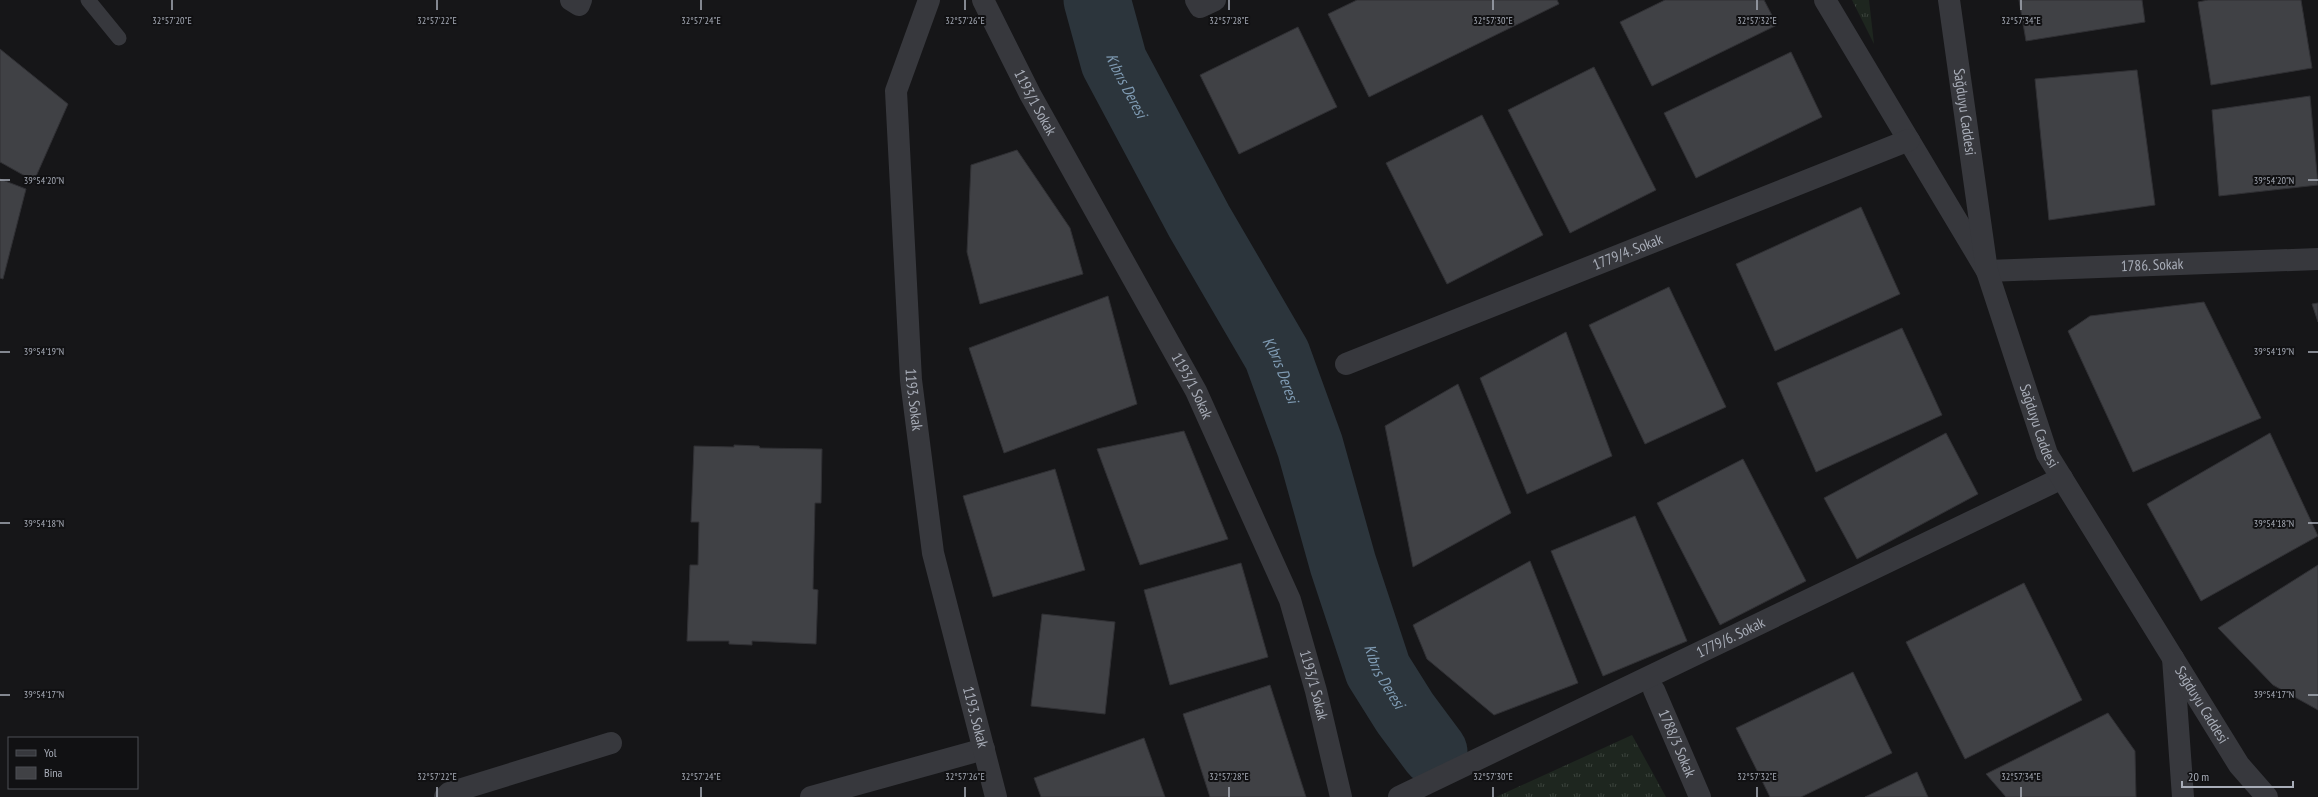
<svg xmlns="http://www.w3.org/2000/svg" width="2318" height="797" viewBox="0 0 2318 797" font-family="'PT Sans Narrow',sans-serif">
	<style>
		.grass { fill: url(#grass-tufts) }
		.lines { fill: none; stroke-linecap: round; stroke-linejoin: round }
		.river { stroke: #2c353c; stroke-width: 67 }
		.building { fill: #404145; stroke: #303034 }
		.service { stroke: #37383d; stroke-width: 15 }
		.minor { stroke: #37383d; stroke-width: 22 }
		.tertiary { stroke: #37383d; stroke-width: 22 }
		.ticks { fill: none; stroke: #a8adb8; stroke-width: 1.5 }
		.labels { text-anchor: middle; stroke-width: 4; stroke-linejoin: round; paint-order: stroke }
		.street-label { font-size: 15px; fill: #a8adb8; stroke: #111113 }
		.water-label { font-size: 16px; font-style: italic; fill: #7f9bb3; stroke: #111113 }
		.ticks-label { font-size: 10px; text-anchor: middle; fill: #a8adb8; stroke: #111113; stroke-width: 4; stroke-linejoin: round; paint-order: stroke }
	</style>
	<defs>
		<pattern id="grass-tufts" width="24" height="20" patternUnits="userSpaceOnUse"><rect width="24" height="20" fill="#1e261f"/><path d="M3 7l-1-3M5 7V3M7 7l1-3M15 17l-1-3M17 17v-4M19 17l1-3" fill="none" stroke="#3c433d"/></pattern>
	</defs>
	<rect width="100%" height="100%" fill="#161618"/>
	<!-- grass -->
	<g class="grass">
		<path d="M1852 0H1869L1874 44Z"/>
		<path d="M1632 735 1666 797H1496Z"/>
	</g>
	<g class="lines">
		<!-- river -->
		<path class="river" id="s1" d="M1097 0 1114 62 1199 221 1277 355 1310 446 1343 564 1378 670 1405 713 1434 752"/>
	</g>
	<!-- building -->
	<g class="building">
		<path d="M1357 0H1557L1559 4 1369 97 1328 14Z"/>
		<path d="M1665 0H1764L1777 25 1652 86 1620 22Z"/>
		<path d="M2019 0H2142L2145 22 2026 41Z"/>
		<path d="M2208 0H2301L2312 68 2211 85 2198 2Z"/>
		<path d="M1298 27 1337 107 1239 154 1200 75Z"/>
		<path d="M0 49 68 104 34 181 0 162Z"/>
		<path d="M1791 52 1822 117 1696 178 1664 113Z"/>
		<path d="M1594 67 1656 190 1570 233 1508 110Z"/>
		<path d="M2137 70 2155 205 2049 220 2035 79Z"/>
		<path d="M2310 96 2318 185 2219 196 2212 110Z"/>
		<path d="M1482 115 1543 235 1447 284 1386 163Z"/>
		<path d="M1017 150 1070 228 1083 274 980 304 967 252 971 165Z"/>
		<path d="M0 179 26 189 3 279 0 278Z"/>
		<path d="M1861 207 1900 294 1775 351 1736 264Z"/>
		<path d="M1669 287 1726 407 1645 444 1589 325Z"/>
		<path d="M1108 296 1137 404 1004 453 969 348Z"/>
		<path d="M2204 302 2261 418 2133 472 2068 331 2090 316Z"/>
		<path d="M2318 303V322L2312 304Z"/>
		<path d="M1902 328 1942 415 1816 472 1777 383Z"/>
		<path d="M1566 332 1612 456 1527 494 1480 378Z"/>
		<path d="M1458 384 1511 513 1413 567 1385 426Z"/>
		<path d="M1184 431 1228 539 1140 565 1097 449Z"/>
		<path d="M1946 433 1978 494 1857 559 1824 498Z"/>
		<path d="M2270 433 2318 536 2201 601 2147 504Z"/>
		<path d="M734 445 759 446 760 448 822 449 821 503H815L813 589 818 590 816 644 752 641V645L729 644V641H687L690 565H698L699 522H691L694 446 734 447Z"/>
		<path d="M1743 459 1806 581 1720 625 1657 503Z"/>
		<path d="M1055 469 1085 570 993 597 963 496Z"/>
		<path d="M1635 516 1687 641 1603 676 1551 551Z"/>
		<path d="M1530 561 1578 683 1494 715 1427 659 1413 625Z"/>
		<path d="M1241 563 1268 657 1170 685 1144 590Z"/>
		<path d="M2318 565V710L2273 685 2218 628Z"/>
		<path d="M2024 583 2082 700 1965 759 1906 642Z"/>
		<path d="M1042 614 1115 622 1105 714 1031 706Z"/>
		<path d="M1853 672 1892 753 1801 797H1770L1736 728Z"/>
		<path d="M1270 685 1306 797H1210L1183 714Z"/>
		<path d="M2108 713 2135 751 2136 797H2006L1986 774Z"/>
		<path d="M1144 738 1165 797H1041L1034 778Z"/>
		<path d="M1917 772 1928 797H1865Z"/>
	</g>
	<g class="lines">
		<!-- service -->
		<path class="service" d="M88 0 119 38"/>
		<!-- minor -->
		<g class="minor">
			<path d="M571 0 579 5 581 0"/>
			<path id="s2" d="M983 0 1030 94 1196 391 1290 600 1316 691 1341 797"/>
			<path d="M1196 0 1200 7 1215 0"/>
			<path id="s3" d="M1825 0 1987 271 2318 259"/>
			<path id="s4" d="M1346 364 1909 140"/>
			<path d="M2173 658 2183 797"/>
			<path id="s5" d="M1654 690 1700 797"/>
			<path d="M445 797 449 793 611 743"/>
			<path d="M811 797 984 749"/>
			<path id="s6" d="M1399 797 2062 478"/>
		</g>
		<!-- tertiary -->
		<g class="tertiary">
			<path id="s7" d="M929 0 896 91 911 380 933 553 996 797"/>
			<path id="s8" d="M1949 0 1987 271 2047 454 2239 765 2267 797"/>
		</g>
	</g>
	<!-- ticks -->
	<path class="ticks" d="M172 0V10M437 0V10M701 0V10M965 0V10M1229 0V10M1493 0V10M1757 0V10M2021 0V10M0 180H10M2308 180H2318M0 352H10M2308 352H2318M0 523H10M2308 523H2318M0 695H10M2308 695H2318M437 787V797M701 787V797M965 787V797M1229 787V797M1493 787V797M1757 787V797M2021 787V797"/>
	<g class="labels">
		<!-- street labels -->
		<g class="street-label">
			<text dy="5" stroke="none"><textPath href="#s2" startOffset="115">1193/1 Sokak</textPath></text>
			<text dy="5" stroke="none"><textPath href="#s8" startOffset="113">Sağduyu Caddesi</textPath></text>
			<text dy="5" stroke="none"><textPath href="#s4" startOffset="303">1779/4. Sokak</textPath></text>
			<text dy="5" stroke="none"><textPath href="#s3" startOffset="481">1786. Sokak</textPath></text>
			<text dy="5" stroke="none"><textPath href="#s2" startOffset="439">1193/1 Sokak</textPath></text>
			<text dy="5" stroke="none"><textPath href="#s7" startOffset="406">1193. Sokak</textPath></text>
			<text dy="5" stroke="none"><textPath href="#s8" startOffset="437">Sağduyu Caddesi</textPath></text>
			<text dy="5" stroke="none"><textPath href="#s6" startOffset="368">1779/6. Sokak</textPath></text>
			<text dy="5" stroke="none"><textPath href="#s2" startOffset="763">1193/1 Sokak</textPath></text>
			<text dy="5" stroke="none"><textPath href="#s8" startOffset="761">Sağduyu Caddesi</textPath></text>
			<text dy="5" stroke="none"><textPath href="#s7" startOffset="730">1193. Sokak</textPath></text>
			<text dy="5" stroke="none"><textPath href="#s5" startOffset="58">1788/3 Sokak</textPath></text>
		</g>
		<!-- water labels -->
		<g class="water-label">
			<text dy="6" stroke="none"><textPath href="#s1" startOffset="91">Kıbrıs Deresi</textPath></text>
			<text dy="6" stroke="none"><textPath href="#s1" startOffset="415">Kıbrıs Deresi</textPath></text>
			<text dy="6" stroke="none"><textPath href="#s1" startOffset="739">Kıbrıs Deresi</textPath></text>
		</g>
	</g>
	<g class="ticks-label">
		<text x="172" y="24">32°57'20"E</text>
		<text x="437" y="24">32°57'22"E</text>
		<text x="701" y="24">32°57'24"E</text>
		<text x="965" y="24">32°57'26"E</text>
		<text x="1229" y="24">32°57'28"E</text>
		<text x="1493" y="24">32°57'30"E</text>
		<text x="1757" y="24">32°57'32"E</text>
		<text x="2021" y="24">32°57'34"E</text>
		<text x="44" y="184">39°54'20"N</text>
		<text x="2274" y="184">39°54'20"N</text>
		<text x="44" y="355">39°54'19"N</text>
		<text x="2274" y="355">39°54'19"N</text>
		<text x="44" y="527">39°54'18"N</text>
		<text x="2274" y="527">39°54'18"N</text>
		<text x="44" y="698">39°54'17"N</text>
		<text x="2274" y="698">39°54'17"N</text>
		<text x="437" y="780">32°57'22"E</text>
		<text x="701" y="780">32°57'24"E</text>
		<text x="965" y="780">32°57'26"E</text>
		<text x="1229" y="780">32°57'28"E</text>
		<text x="1493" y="780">32°57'30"E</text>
		<text x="1757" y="780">32°57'32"E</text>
		<text x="2021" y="780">32°57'34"E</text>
	</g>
	<!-- legend -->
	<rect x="8" y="737" width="130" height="52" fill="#111113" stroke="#4d4f55"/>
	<rect x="16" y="750" width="20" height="6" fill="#37383d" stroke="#4d4f55"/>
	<text x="44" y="757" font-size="12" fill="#a8adb8">Yol</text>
	<rect x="16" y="767" width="20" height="12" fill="#404145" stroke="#4d4f55"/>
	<text x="44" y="777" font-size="12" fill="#a8adb8">Bina</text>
	<!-- scale -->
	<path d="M2182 781v6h111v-6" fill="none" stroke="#a8adb8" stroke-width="2"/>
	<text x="2188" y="781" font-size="12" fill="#a8adb8" stroke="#111113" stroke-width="3" paint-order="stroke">20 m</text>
</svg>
